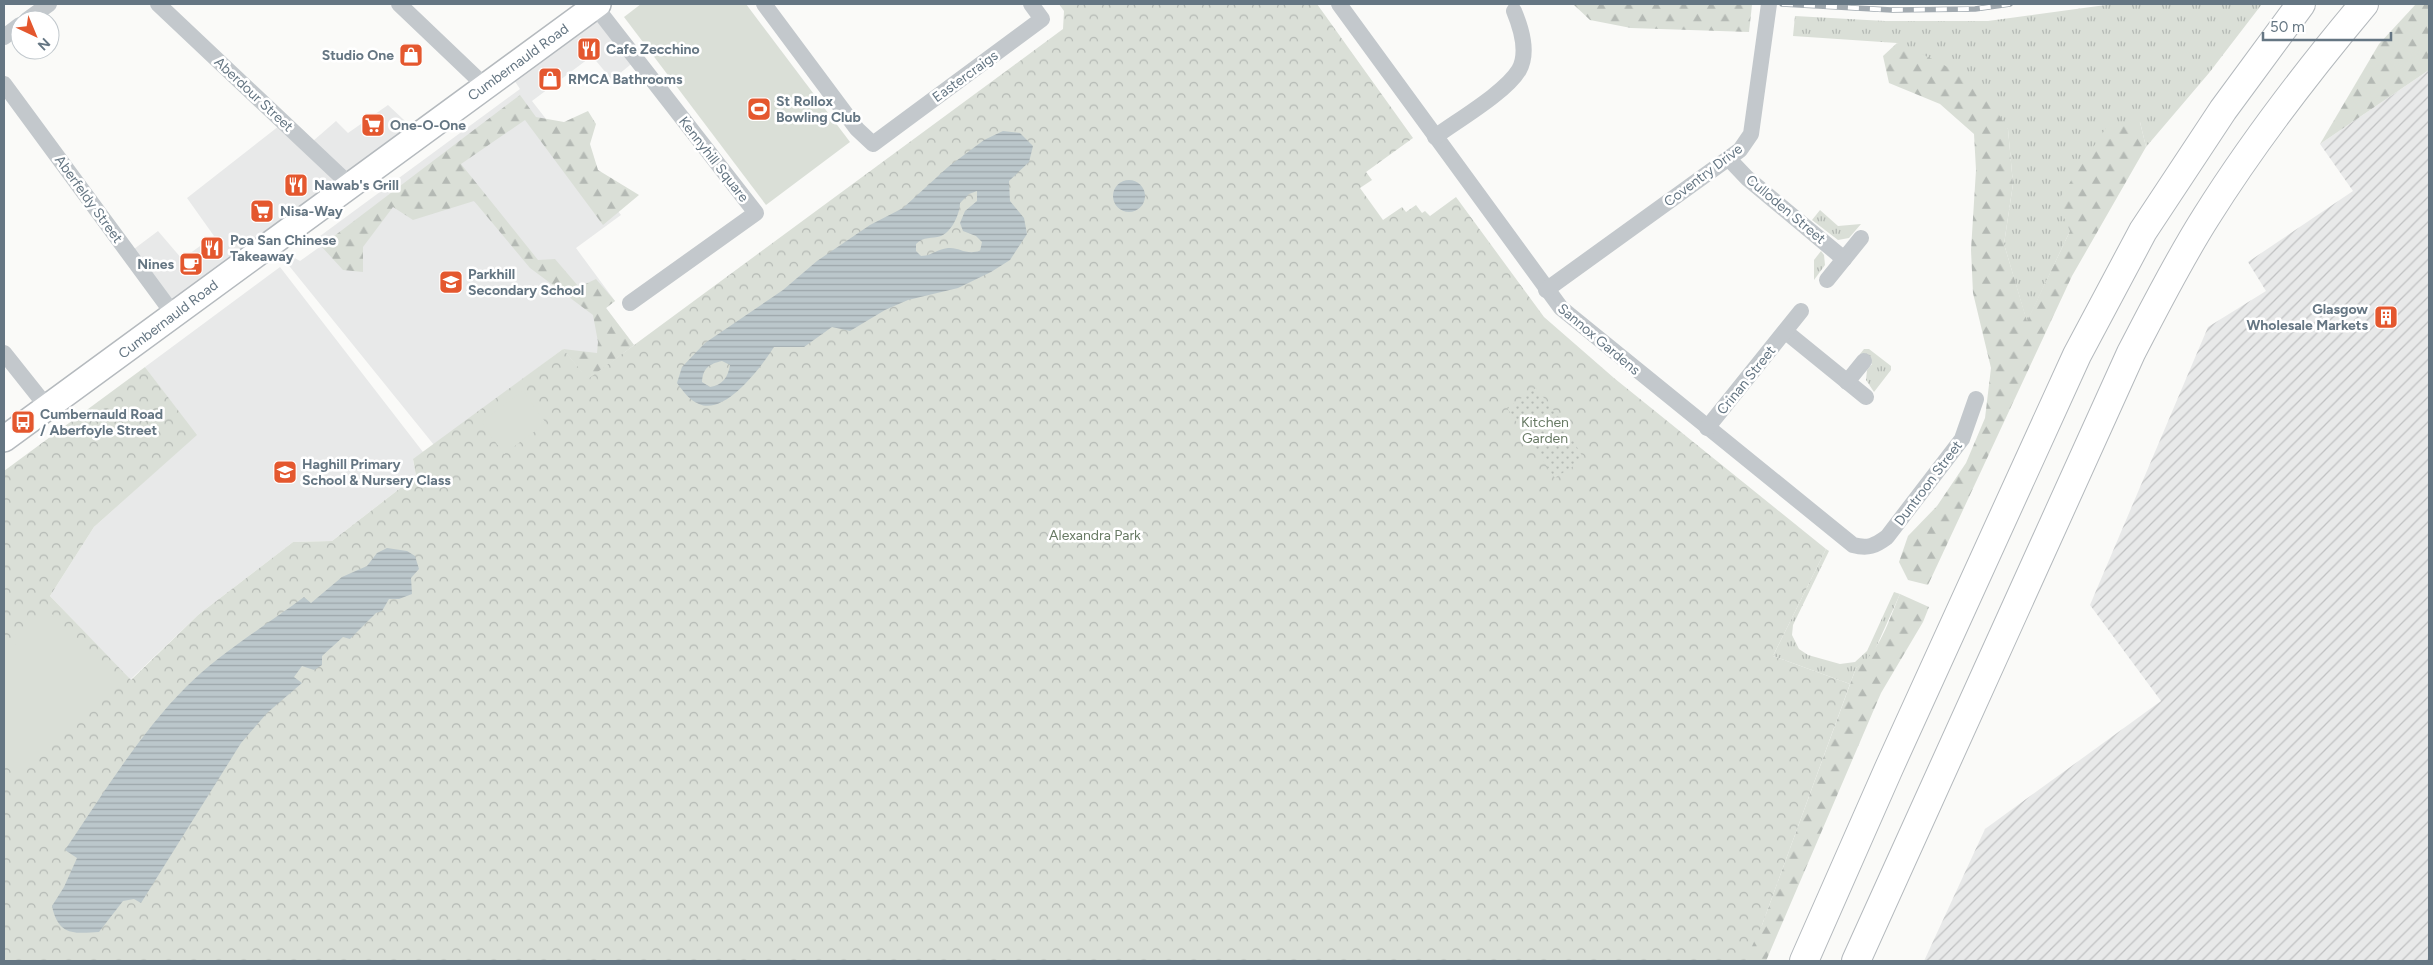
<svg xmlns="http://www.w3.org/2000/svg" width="2433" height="965" viewBox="0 0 2433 965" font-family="Figtree,sans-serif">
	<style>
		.built { fill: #e8e9e9 }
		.industrial { fill: url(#industrial-furrows) }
		.grass { fill: url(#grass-tufts) }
		.forest { fill: url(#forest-firs) }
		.park { fill: url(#park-crowns) }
		.garden { fill: url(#garden-dots) }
		.pitch { fill: #dadfd7 }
		.water { fill: url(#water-rules); fill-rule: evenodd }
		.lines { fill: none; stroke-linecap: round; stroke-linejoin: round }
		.primary-casing { stroke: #b5babe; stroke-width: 28 }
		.motorway-casing { stroke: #b4b9bd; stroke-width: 30 }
		.minor { stroke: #c3c8cc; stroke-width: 16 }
		.primary { stroke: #fff; stroke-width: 25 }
		.motorway { stroke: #fff; stroke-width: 28 }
		.rail-casing { stroke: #a2aab0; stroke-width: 5.5 }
		.rail { stroke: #fff; stroke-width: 4; stroke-dasharray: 11; stroke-linecap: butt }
		.labels { text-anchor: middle; stroke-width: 5; stroke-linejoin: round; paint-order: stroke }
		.poi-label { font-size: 14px; font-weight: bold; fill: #657683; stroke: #fff; text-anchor: start }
		.street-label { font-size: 14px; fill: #657683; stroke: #fff }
		.park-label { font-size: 14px; fill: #687a64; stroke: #fff }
	</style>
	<defs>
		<pattern id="industrial-furrows" width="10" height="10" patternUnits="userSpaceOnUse" patternTransform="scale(1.25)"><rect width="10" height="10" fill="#e8e9e9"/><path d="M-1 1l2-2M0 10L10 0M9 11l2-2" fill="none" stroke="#c0c1c2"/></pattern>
		<pattern id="grass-tufts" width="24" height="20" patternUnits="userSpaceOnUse" patternTransform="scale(1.25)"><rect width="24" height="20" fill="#dadfd7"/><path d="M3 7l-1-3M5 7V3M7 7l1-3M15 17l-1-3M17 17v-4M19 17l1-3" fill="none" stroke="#b4b9b4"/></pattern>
		<pattern id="forest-firs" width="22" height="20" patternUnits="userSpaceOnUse" patternTransform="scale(1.25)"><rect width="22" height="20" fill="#dadfd7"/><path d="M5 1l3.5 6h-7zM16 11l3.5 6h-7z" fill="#b4b9b4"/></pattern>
		<pattern id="park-crowns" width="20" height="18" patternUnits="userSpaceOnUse" patternTransform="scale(1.25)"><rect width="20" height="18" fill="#dadfd7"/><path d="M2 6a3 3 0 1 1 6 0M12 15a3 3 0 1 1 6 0" fill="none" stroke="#b4b9b4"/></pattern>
		<pattern id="garden-dots" width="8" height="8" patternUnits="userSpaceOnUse" patternTransform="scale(1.25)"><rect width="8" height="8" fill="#dadfd7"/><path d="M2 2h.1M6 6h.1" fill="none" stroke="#b4b9b4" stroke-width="1.8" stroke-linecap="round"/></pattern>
		<pattern id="water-rules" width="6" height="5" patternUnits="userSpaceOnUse" patternTransform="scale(1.25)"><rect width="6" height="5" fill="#bbc7cb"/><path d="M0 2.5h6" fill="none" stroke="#9ca6aa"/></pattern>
	</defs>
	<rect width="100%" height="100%" fill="#fafaf8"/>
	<!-- built -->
	<g class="built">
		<path d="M594 4 636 60 612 80 592 56 532 101 621 215 576 248 615 301 606 308 634 345 588 380 563 349 434 445 286 262 293 257 300 261 321 246 316 239 520 89 506 68Z"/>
		<path d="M388 105 419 134 172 316 130 252 158 231 182 259 214 236 187 198 279 126 305 148 336 121 348 133Z"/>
		<path d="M280 267 423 452 413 460 416 476 332 541 293 542 198 615 130 680 50 596 94 527 196 435 145 367Z"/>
	</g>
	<!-- industrial -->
	<path class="industrial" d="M2429 70V961H1924L1985 829 2161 701 2090 605 2208 327 2266 291 2248 262 2353 191 2320 144Z"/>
	<!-- grass -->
	<g class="grass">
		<path d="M2113 4H2262L2209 73 2146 147 2140 122 2070 231 2027 322 2004 244 2013 184 2008 129 1897 43 1793 36 1795 16 1885 21H1988Z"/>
		<path d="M1820 210 1838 226 1861 224 1849 238 1838 240 1812 220Z"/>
		<path d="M1821 251 1824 255 1825 265 1814 280V260Z"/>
		<path d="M1864 349H1869L1891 366V370L1874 392 1866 380 1867 370 1872 364 1860 354Z"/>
		<path d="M1826 549 1829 551 1793 625 1792 635 1799 649 1808 655 1840 664 1855 662 1867 651 1894 592 1900 594 1873 654 1866 662 1856 668 1850 684 1773 656Z"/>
	</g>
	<!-- forest -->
	<g class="forest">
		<path d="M1573 4H1747L1752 5 1749 32 1631 28 1590 20Z"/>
		<path d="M2416 4H2429V70L2320 144 2379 44Z"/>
		<path d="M1897 43 1941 63 1983 90 2008 129 2013 184 2004 244 2027 321 2070 231 2057 202 2106 128 2140 122 2146 147 2072 276 1928 585 1908 580 1899 562 1908 536 1937 506 1966 463 1985 418 1991 368 1973 293 1971 250 1976 170 1974 134 1940 104 1889 83 1883 56Z"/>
		<path d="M520 95 536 117 564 122 588 111 596 124 590 144 598 170 639 195 603 225 525 120 461 164 538 260 555 259 579 287 596 279 615 301 606 308 634 345 588 380 563 349 597 353 598 342 593 315 530 268 474 201 413 220 393 207 363 247V272L343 270 321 246Z"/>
		<path d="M1900 594 1929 607 1923 622 1881 693 1766 961H1716L1762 925 1856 668C1880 653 1889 619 1900 594Z"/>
	</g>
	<!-- park -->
	<path class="park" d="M1059 4H1317L1413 138 1366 172 1372 180 1360 188 1383 220 1402 207 1406 212 1416 205 1422 213 1425 211 1430 216 1456 197 1544 317 1614 378 1826 549 1773 656 1850 684 1762 925 1745 961H4V471L145 367 197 435 94 527 50 596 131 680 198 615 293 542 332 541 416 476 413 459 563 349 588 379 1063 29 1064 11Z"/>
	<!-- garden -->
	<path class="garden" d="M1536 388 1559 417 1584 459 1555 478 1507 408Z"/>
	<!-- pitch -->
	<g class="pitch">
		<path d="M641 4H746L850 142 766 205 624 17Z"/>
		<path d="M523 391 546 423 504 454 481 422Z"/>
		<path d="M49 611 116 679 16 776 4 764V655Z"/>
	</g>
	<!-- water -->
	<g class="water">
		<path d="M1003 131 1020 133 1033 146 1029 162 1009 181 1010 201 1024 218 1027 234 1010 260 991 272 958 288 908 300 885 310 850 331 832 327 804 347H774C762 366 725 416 699 404 689 400 683 391 677 383L682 367 705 343 783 290 817 261 870 225 903 208 948 167 984 140ZM977 191V201L965 211 960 223 963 231 976 236 982 242 980 251C964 255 960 247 948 248 937 249 931 256 921 256L916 251V244C924 236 931 239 941 236 952 232 960 213 960 203L969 194ZM722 361 730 365C728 377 723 385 710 387L702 382C703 368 709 364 722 361Z"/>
		<circle cx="1129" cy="196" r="16"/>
		<path d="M387 548 407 551 415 556 419 569 411 578 412 594 399 599H389L382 611 376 613 350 639 343 637 322 656V665L314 670 302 666 294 677 302 683 267 713 241 743 141 903 134 899 123 901 99 932C73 934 58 935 52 906L64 887 77 858 65 850C101 797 140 733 186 687 220 653 265 626 304 597L311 603 342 577 367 566 377 553Z"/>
	</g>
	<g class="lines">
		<!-- primary casing -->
		<g class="primary-casing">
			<path id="primary" d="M4 439 598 4"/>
		</g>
		<!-- motorway casing -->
		<g class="motorway-casing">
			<g id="motorway">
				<path d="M1804 961 1889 768 2077 355 2143 231 2223 110 2301 4"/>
				<path d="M1856 961 2131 353C2155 307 2178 261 2206 217 2253 142 2307 72 2364 4"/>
			</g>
		</g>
		<!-- minor -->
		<g class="minor">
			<path d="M158 4 350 185"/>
			<path d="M399 4 485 86"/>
			<path d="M764 4 857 129 873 144 1042 19 1031 4"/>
			<path d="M1339 4 1561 308 1853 545C1868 549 1875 546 1887 537L1962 439 1976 399"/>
			<path d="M595 6 756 213 630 303"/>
			<path d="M27 20 49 4"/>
			<path d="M4 37 20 25"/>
			<path d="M4 84 174 315"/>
			<path d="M1435 137C1458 120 1505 93 1519 70 1529 52 1521 28 1514 11"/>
			<path d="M1728 158 1747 178 1844 259"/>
			<path d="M1827 280 1861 238"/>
			<path d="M1546 290 1740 150 1751 134 1769 4"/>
			<path d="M1786 332 1866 397"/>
			<path d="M4 353 47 407"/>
			<path d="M1847 382 1864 361"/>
			<path d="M1707 428 1801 311"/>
		</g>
		<!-- primary -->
		<use href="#primary" class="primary"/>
		<!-- motorway -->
		<use href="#motorway" class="motorway"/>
		<!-- rail casing -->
		<g class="rail-casing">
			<path id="rail" d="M1782 4 1892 10 1975 9 2010 4"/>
		</g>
		<!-- rail -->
		<use href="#rail" class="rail"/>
	</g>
	<!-- icons -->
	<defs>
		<g id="restaurant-square" transform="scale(1.25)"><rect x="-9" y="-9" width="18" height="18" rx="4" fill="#e4572e" stroke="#fff"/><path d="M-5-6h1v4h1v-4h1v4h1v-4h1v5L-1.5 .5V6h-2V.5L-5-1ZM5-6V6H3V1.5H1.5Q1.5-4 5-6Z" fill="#fff"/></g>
		<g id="shop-square" transform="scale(1.25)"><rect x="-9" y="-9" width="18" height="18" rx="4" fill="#e4572e" stroke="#fff"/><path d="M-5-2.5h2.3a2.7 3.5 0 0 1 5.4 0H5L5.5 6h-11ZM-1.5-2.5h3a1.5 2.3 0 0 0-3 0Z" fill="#fff"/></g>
		<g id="stadium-square" transform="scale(1.25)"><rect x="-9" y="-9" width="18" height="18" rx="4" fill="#e4572e" stroke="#fff"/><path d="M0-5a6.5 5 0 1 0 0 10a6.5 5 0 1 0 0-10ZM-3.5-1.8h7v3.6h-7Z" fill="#fff"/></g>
		<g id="supermarket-square" transform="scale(1.25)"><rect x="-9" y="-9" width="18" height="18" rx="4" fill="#e4572e" stroke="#fff"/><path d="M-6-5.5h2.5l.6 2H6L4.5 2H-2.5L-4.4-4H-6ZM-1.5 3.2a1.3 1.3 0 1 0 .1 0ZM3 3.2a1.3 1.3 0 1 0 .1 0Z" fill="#fff"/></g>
		<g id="cafe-square" transform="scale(1.25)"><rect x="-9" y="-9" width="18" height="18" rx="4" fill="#e4572e" stroke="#fff"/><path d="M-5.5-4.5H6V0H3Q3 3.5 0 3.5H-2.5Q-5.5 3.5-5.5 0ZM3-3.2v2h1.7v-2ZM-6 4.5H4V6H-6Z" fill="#fff"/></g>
		<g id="school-square" transform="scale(1.25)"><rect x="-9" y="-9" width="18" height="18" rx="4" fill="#e4572e" stroke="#fff"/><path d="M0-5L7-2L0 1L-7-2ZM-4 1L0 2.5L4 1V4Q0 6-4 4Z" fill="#fff"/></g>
		<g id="building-square" transform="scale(1.25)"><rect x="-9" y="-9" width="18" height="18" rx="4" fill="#e4572e" stroke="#fff"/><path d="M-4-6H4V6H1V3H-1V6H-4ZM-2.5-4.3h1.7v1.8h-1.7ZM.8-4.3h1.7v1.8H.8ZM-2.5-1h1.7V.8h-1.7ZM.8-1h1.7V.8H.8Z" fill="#fff"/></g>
		<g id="bus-square" transform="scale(1.25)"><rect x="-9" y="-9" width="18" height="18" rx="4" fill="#e4572e" stroke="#fff"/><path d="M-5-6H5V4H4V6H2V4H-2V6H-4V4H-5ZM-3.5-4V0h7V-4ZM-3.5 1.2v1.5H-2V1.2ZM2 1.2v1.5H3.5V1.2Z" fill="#fff"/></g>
	</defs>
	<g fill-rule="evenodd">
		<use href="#restaurant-square" x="589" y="49"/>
		<use href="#shop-square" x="411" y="55"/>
		<use href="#shop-square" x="550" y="79"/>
		<use href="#stadium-square" x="759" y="109"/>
		<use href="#supermarket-square" x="373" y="125"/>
		<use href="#restaurant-square" x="296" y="185"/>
		<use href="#supermarket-square" x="262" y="211"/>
		<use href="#restaurant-square" x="212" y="248"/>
		<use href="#cafe-square" x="191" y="264"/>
		<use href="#school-square" x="451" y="282"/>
		<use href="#building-square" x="2386" y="317"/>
		<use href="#bus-square" x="23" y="422"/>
		<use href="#school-square" x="285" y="472"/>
	</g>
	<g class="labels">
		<!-- poi labels -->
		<g class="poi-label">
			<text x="606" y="54">Cafe Zecchino</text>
			<text x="394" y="60" text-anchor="end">Studio One</text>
			<text x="568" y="84">RMCA Bathrooms</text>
			<text x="776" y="106">St Rollox<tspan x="776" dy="16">Bowling Club</tspan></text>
			<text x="390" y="130">One-O-One</text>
			<text x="314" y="190">Nawab's Grill</text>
			<text x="280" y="216">Nisa-Way</text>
			<text x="230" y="245">Poa San Chinese<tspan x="230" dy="16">Takeaway</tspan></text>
			<text x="174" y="269" text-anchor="end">Nines</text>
			<text x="468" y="279">Parkhill<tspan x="468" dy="16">Secondary School</tspan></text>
			<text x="2368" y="314" text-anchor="end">Glasgow<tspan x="2368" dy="16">Wholesale Markets</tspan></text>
			<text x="40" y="419">Cumbernauld Road<tspan x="40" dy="16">/ Aberfoyle Street</tspan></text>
			<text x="302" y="469">Haghill Primary<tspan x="302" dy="16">School &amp; Nursery Class</tspan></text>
		</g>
		<!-- street labels -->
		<g class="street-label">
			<text transform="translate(518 62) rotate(-36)" y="5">Cumbernauld Road</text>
			<text transform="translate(965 76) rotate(-36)" y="5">Eastercraigs</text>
			<text transform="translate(254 94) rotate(43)" y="5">Aberdour Street</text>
			<text transform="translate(714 159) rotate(52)" y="5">Kennyhill Square</text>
			<text transform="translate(1703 175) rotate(-37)" y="5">Coventry Drive</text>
			<text transform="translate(89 199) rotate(54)" y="5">Aberfeldy Street</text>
			<text transform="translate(1786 209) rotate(40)" y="5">Culloden Street</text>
			<text transform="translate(168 319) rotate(-37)" y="5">Cumbernauld Road</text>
			<text transform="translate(1599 339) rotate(40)" y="5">Sannox Gardens</text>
			<text transform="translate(1746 380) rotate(-51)" y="5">Crinan Street</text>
			<text transform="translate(1928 483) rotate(-53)" y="5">Duntroon Street</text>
		</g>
		<!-- park labels -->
		<g class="park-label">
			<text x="1545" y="427">Kitchen<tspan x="1545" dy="16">Garden</tspan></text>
			<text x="1095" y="540">Alexandra Park</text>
		</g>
	</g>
	<!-- border -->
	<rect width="2433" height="965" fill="none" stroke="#657683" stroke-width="10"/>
	<!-- north arrow -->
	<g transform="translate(35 35) rotate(136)"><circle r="24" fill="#ffffff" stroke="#c1c8cd"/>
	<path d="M0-4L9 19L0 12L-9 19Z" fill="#e4572e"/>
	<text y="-8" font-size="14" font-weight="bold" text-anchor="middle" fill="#657683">N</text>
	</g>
	<!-- scale -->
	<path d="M2263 32v8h128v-8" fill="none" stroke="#657683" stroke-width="2.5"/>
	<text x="2270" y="32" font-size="15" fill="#657683" stroke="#ffffff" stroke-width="4" paint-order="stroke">50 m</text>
</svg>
